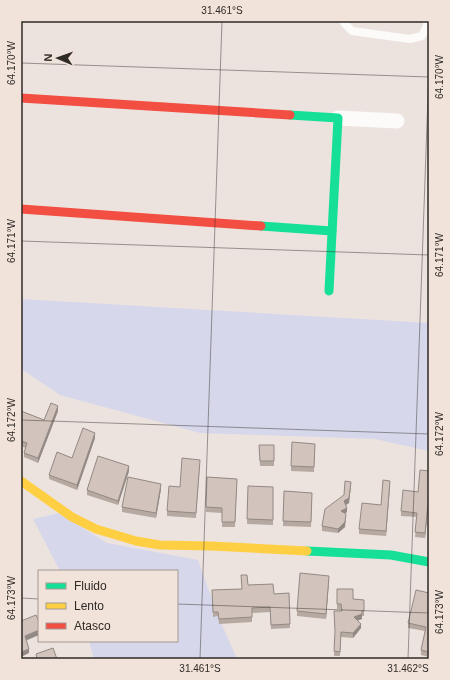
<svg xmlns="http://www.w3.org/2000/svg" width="450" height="680" viewBox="0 0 450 680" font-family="Helvetica,sans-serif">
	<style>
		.green { fill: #d7d7ec }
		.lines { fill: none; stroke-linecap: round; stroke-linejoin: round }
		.lane { stroke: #fcfbfa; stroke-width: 8 }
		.street { stroke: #fcfbfa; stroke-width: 15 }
		.fast { stroke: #16e098; stroke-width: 9 }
		.slow { stroke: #ffcf43; stroke-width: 9 }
		.jam { stroke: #f24e42; stroke-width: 9 }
		.wall { fill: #b5a9a2 }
		.shaded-wall { fill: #938984 }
		.building { fill: #d2c4bc; stroke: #938984 }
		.ticks { fill: none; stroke: #2f2a26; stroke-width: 1; stroke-opacity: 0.45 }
		.neatline { fill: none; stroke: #2f2a26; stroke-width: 1.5 }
		.ticks-label { font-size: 10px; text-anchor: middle; fill: #2f2a26 }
	</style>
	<rect width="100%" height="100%" fill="#ece3df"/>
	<!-- green -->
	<g class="green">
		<path d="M21 299 429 323V451L375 439 200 433 60 395 21 369Z"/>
		<path d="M59 513 107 543 198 560 218 616 237 659H94L89 641H177V571H60L33 519Z"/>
	</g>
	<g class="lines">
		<!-- lane -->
		<path class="lane" d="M343 21 345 24 352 31 410 39 422 36 427 26V21"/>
		<!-- street -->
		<path class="street" d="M338 118 397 121"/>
		<!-- fast -->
		<g class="fast">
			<path d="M290 115 338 118 329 291"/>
			<path d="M261 226 332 231"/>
			<path d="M307 551 391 555 429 562"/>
		</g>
		<!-- slow -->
		<path class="slow" d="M21 481 72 517 96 529 136 541 160 545 211 546 307 551"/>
		<!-- jam -->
		<g class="jam">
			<path d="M21 98 290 115"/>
			<path d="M21 209 261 226"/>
		</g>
	</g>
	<!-- wall -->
	<g class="wall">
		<path d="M21 411 44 420 58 411 38 463 24 457V453L26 448 21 446Z"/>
		<path d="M95 438 77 490 49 479V475L72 458Z"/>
		<path d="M259 445H274V466H260Z"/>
		<path d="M315 448 314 472 291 471V466Z"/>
		<path d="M200 464 196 518 167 516V511L180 487Z"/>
		<path d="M129 471 118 505 87 495V490Z"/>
		<path d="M429 471V499L425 538 415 537 417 517 401 516V511L418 492Z"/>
		<path d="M207 477 237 479 235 527H222V513L206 512Z"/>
		<path d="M390 485 386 536 359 534V529L381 505Z"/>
		<path d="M248 486 273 487V525L247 524Z"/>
		<path d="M351 486 349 503 346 505 347 512 344 514 345 527 338 533 322 531V526L344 495Z"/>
		<path d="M161 489 156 518 122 512V507Z"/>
		<path d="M284 491 312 493 311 527 283 526Z"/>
		<path d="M329 580 326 619 297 616V611Z"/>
		<path d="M248 585 274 594 289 593 290 628 271 629 270 612 252 613V622L219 624 218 616 213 617 212 590 242 589Z"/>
		<path d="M337 589 353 599 364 600V616H362V619L358 620 361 628 353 638 341 637 340 656H334V651L341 611V609H337Z"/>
		<path d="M429 593V657L421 655V650L425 631 408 628V623Z"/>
	</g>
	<!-- shaded-wall -->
	<g class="shaded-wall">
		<path d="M58 406V411L38 463V458Z"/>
		<path d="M95 433V438L77 490V485Z"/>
		<path d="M129 466V471L118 505V501Z"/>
		<path d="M390 481V485L386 536V531Z"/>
		<path d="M351 482 349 503 344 506V501Z"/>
		<path d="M161 484V489L156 518V513Z"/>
		<path d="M429 494V499L425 538V533Z"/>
		<path d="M347 508V512L341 516V511Z"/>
		<path d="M346 519 345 527 338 533V529Z"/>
		<path d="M329 576V580L326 619V614Z"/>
		<path d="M362 614V619L354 622V617Z"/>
		<path d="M361 624V628L353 638V633Z"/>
		<path d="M39 630V635L25 641V636Z"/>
		<path d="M29 649V653L21 657V652Z"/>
	</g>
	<!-- building -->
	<g class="building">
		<path d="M51 403 58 406 38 458 24 453 27 443 21 441V411L44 420Z"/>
		<path d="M83 428 95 433 77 485 49 475 57 452 72 458Z"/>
		<path d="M292 442 315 444 314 467 291 466Z"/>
		<path d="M259 445H274V461H260Z"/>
		<path d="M98 456 129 466 118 501 87 490Z"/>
		<path d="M182 458 200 460 196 513 167 511 169 486 180 487Z"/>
		<path d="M420 470 429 471V494L425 533 415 532 417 513 401 511 403 490 418 492Z"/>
		<path d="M128 477 161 484 156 513 122 507Z"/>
		<path d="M207 477 237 479 235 522H222V508L206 507Z"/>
		<path d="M383 480 390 481 386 531 359 529 362 503 381 505Z"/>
		<path d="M345 481 351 482 349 498 344 501 347 508 341 511 346 514 345 522 338 529 322 526 325 509 344 495Z"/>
		<path d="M248 486 273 487V520L247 519Z"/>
		<path d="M284 491 312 493 311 522 283 521Z"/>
		<path d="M300 573 329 576 326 614 297 611Z"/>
		<path d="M241 575H247L248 585 273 584 274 594 289 593 290 624 271 625 270 607 252 608V617L219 619 218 612H213L212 590 242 589Z"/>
		<path d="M337 589H353V599L364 600V611H362V614L354 617 361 624 353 633 341 632 340 652 334 651 335 631 334 611H342L341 604H337Z"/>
		<path d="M416 590 429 593V652L421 650 426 627 408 623Z"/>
		<path d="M36 615 39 622V630L25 636 29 649 21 652V621Z"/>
		<path d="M53 648 57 659H37L36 654Z"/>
	</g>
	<!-- ticks -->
	<path class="ticks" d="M21 63 429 77M21 241 429 255M21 420 429 434M21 598 39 599M177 604 429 613M200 659 222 21M408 659 429 67"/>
	<!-- border -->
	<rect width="450" height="680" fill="none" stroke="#f1e2da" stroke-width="44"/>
	<!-- legend -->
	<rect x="38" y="570" width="140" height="72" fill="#f1e2da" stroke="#a39892"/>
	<rect x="46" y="583" width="20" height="6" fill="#16e098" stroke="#a39892"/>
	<text x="74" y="590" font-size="12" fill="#2f2a26">Fluido</text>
	<rect x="46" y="603" width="20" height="6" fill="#ffcf43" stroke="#a39892"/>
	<text x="74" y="610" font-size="12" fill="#2f2a26">Lento</text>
	<rect x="46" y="623" width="20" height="6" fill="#f24e42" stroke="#a39892"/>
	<text x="74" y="630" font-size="12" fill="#2f2a26">Atasco</text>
	<!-- north arrow -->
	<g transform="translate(58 58) rotate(272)" stroke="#f1e2da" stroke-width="3" paint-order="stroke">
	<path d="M0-3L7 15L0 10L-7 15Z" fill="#2f2a26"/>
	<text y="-6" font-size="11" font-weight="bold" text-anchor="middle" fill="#2f2a26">N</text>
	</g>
	<rect x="22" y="22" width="406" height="636" class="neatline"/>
	<g class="ticks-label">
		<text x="222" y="14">31.461°S</text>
		<text transform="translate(11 63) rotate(-90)" y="4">64.170°W</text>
		<text transform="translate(439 77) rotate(-90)" y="4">64.170°W</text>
		<text transform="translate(11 241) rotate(-90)" y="4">64.171°W</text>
		<text transform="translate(439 255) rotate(-90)" y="4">64.171°W</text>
		<text transform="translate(11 420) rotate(-90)" y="4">64.172°W</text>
		<text transform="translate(439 434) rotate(-90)" y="4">64.172°W</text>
		<text transform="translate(11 598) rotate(-90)" y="4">64.173°W</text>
		<text transform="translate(439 612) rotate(-90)" y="4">64.173°W</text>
		<text x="200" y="672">31.461°S</text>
		<text x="408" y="672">31.462°S</text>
	</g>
</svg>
